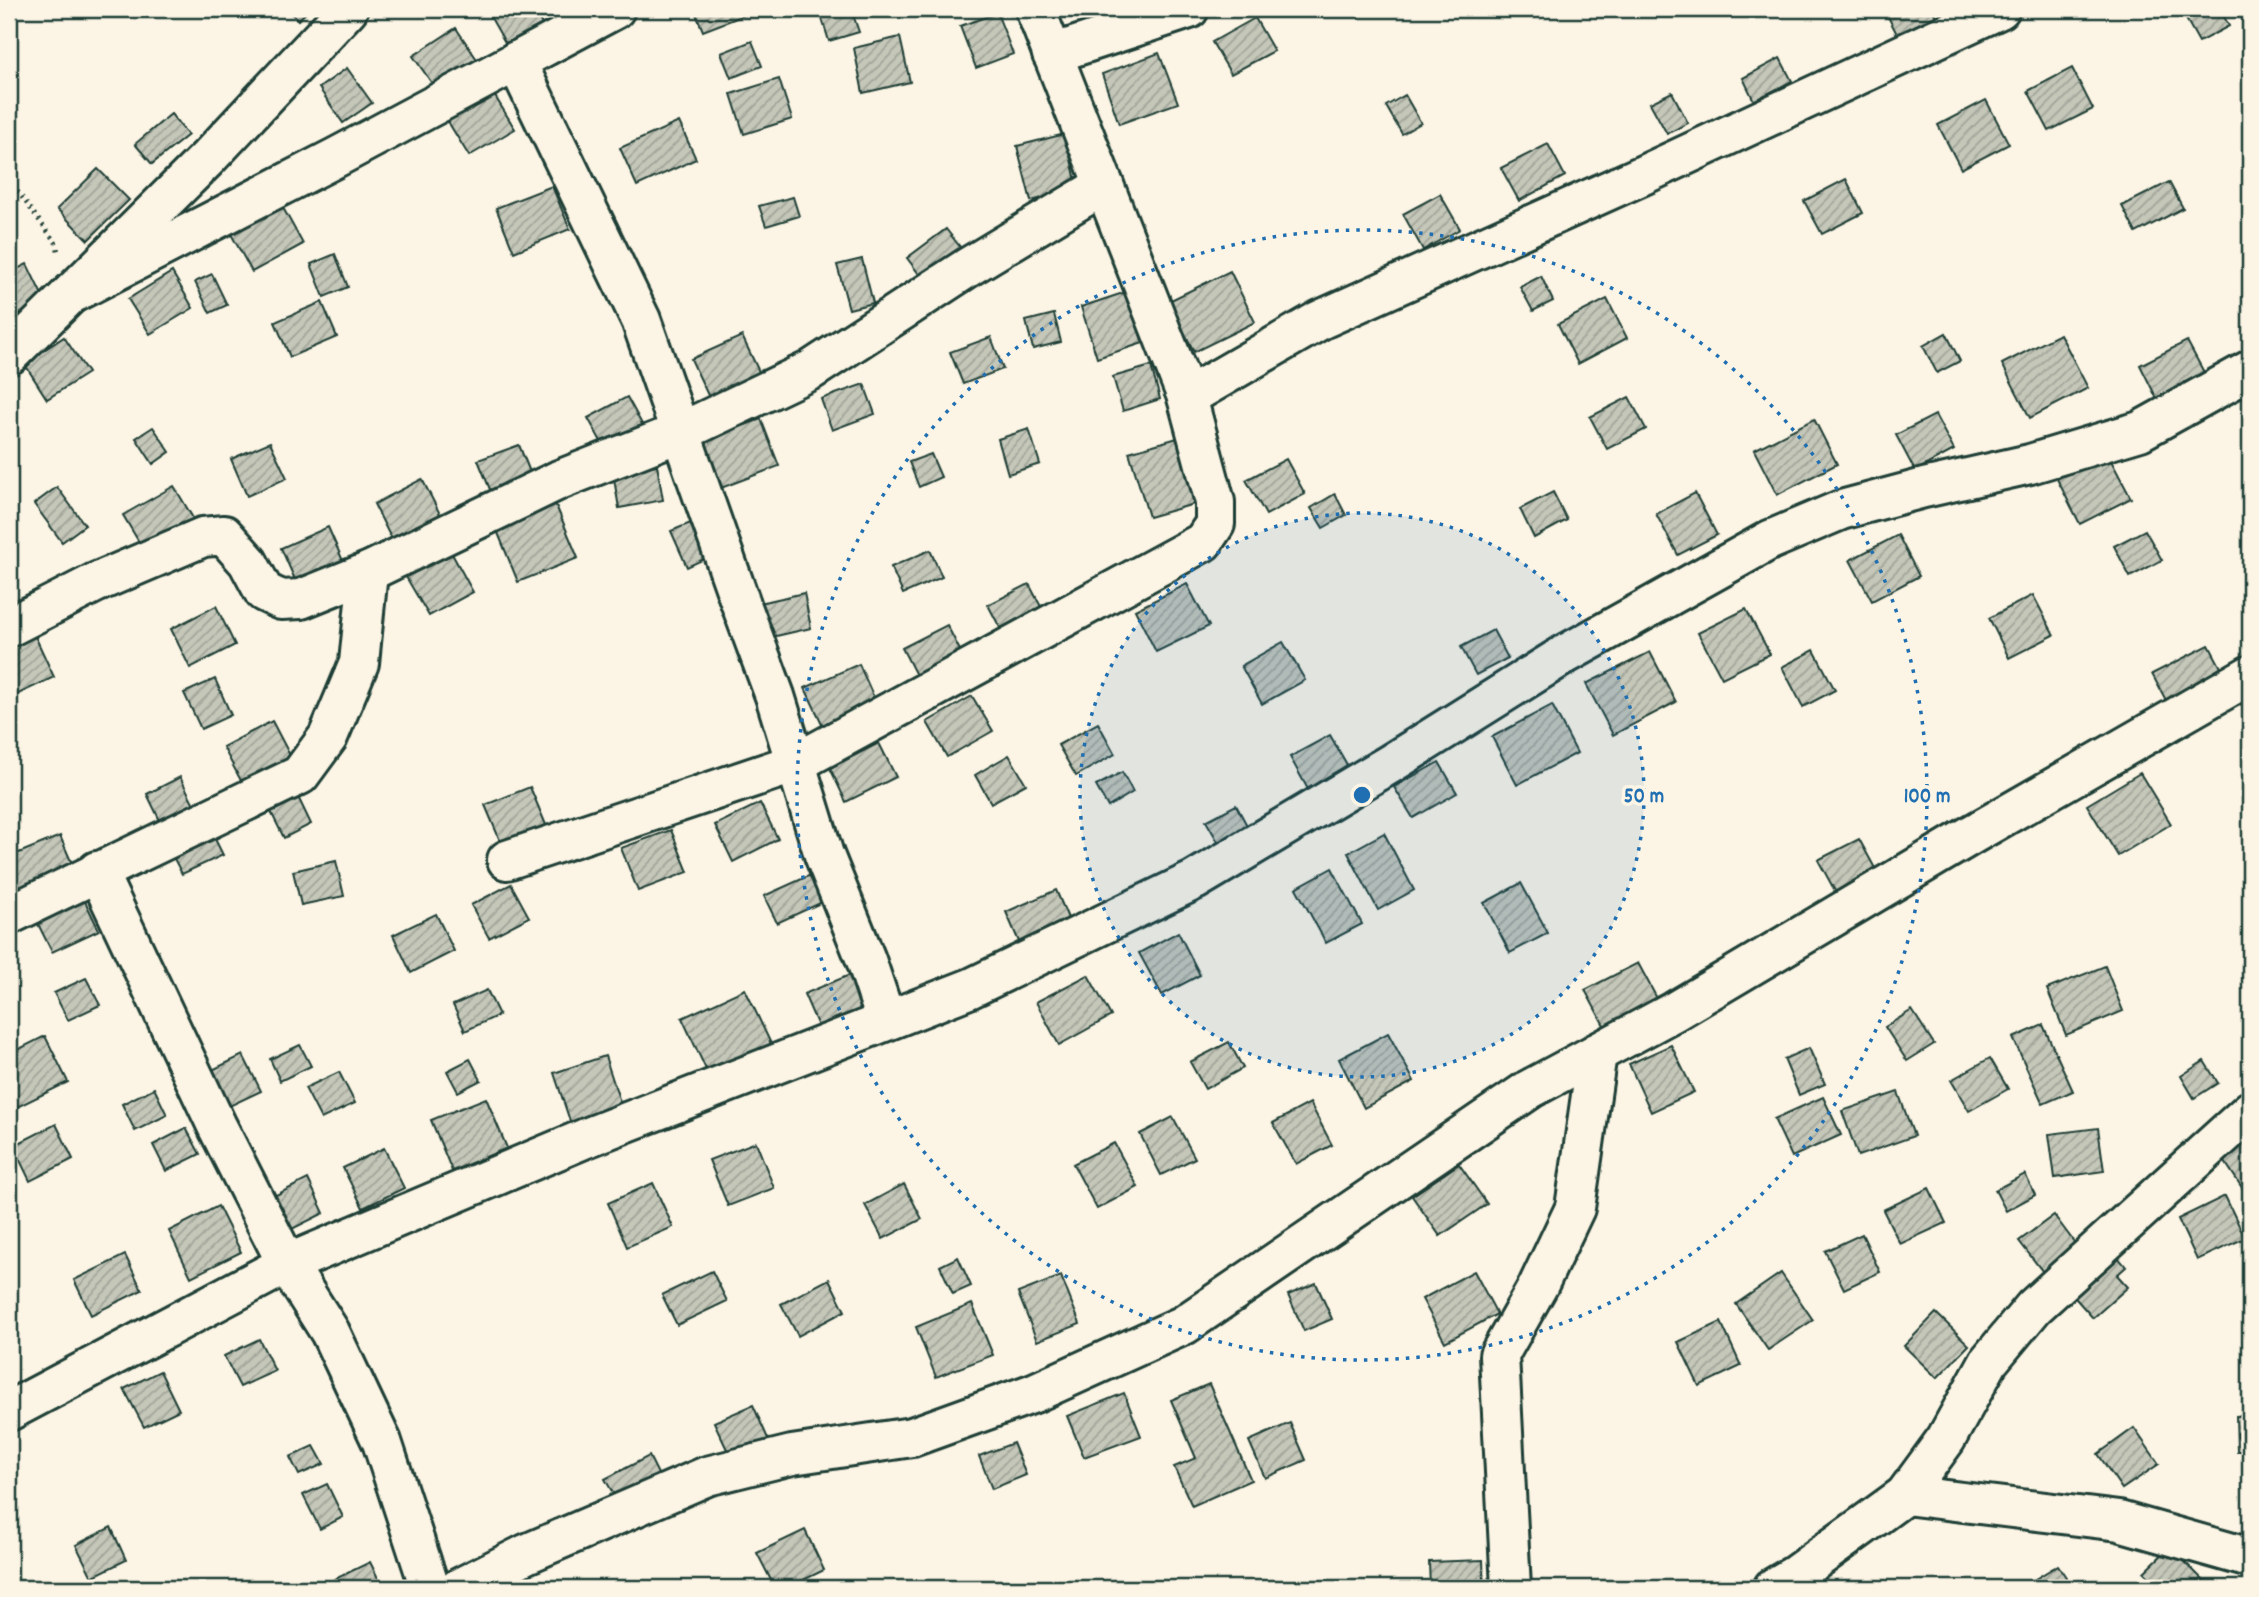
<svg xmlns="http://www.w3.org/2000/svg" width="2259" height="1597" viewBox="0 0 2259 1597" font-family="Dekko,sans-serif">
	<style>
		.building { fill: url(#building-hatch); stroke: #1f3d34; stroke-width: 2 }
		.lines { fill: none; stroke-linecap: round; stroke-linejoin: round }
		.street-casing { stroke: #1f3d34; stroke-width: 44 }
		.path { stroke: #1f3d34; stroke-width: 4.5; stroke-dasharray: 2 5; stroke-linecap: butt }
		.street { stroke: #fcf5e5; stroke-width: 38 }
		.ring { fill: none; stroke: #1f6fb2; stroke-width: 3.5; stroke-dasharray: 3.5 7 }
		.centre { fill: #1f6fb2; stroke: #fcf5e5; stroke-width: 3.5 }
		.ring-label { font-size: 21px; text-anchor: middle; font-weight: bold; fill: #1f6fb2; stroke: #fcf5e5; stroke-width: 7; stroke-linejoin: round; paint-order: stroke }
	</style>
	<defs>
		<pattern id="building-hatch" width="6" height="6" patternUnits="userSpaceOnUse" patternTransform="scale(1.75)"><rect width="6" height="6" fill="#c5c7b9"/><path d="M-1 1l2-2M0 6l6-6M5 7l2-2" fill="none" stroke="#9fa397"/></pattern>
	</defs>
	<rect width="100%" height="100%" fill="#fcf5e5"/>
	<filter id="ink" filterUnits="userSpaceOnUse"><feTurbulence type="fractalNoise" baseFrequency=".0143" numOctaves="2"/><feDisplacementMap in="SourceGraphic" scale="14" xChannelSelector="R" yChannelSelector="G"/><feConvolveMatrix kernelMatrix="1 2 1 2 8 2 1 2 1" color-interpolation-filters="sRGB"/></filter>
	<g filter="url(#ink)">
		<!-- building -->
		<g class="building">
			<path d="M287 9H310L298 20Z"/>
			<path d="M492 9H533L543 26 507 46 487 11Z"/>
			<path d="M694 9H756L757 10 703 31Z"/>
			<path d="M819 9H851L859 32 829 41Z"/>
			<path d="M1884 9H1932L1937 18 1899 38Z"/>
			<path d="M2220 9 2229 26 2199 42 2181 10Z"/>
			<path d="M997 13 1013 54 976 68 960 26Z"/>
			<path d="M1255 18 1274 51 1231 74 1212 42Z"/>
			<path d="M456 28 478 61 436 89 413 56Z"/>
			<path d="M900 37 910 82 863 93 854 48Z"/>
			<path d="M752 41 762 66 731 78 721 53Z"/>
			<path d="M1159 53 1178 103 1119 124 1102 74Z"/>
			<path d="M1780 58 1792 81 1754 101 1743 78Z"/>
			<path d="M347 68 372 103 343 123 319 88Z"/>
			<path d="M2072 68 2093 109 2049 131 2028 91Z"/>
			<path d="M779 79 792 119 744 134 731 94Z"/>
			<path d="M1672 92 1688 123 1667 134 1650 103Z"/>
			<path d="M493 93 515 129 469 156 447 120Z"/>
			<path d="M1405 95 1421 123 1402 134 1386 106Z"/>
			<path d="M1986 100 2009 144 1961 169 1938 125Z"/>
			<path d="M171 114 188 135 152 164 135 144Z"/>
			<path d="M679 122 696 159 637 186 620 148Z"/>
			<path d="M1065 134 1078 189 1031 201 1017 146Z"/>
			<path d="M1548 144 1565 176 1519 201 1501 168Z"/>
			<path d="M98 169 129 200 88 240 57 209Z"/>
			<path d="M1846 179 1863 213 1822 234 1804 201Z"/>
			<path d="M2169 182 2183 208 2136 233 2122 206Z"/>
			<path d="M552 186 570 229 514 252 496 208Z"/>
			<path d="M1440 194 1460 229 1423 250 1403 214Z"/>
			<path d="M793 197 799 216 766 226 759 206Z"/>
			<path d="M282 206 303 244 252 272 231 234Z"/>
			<path d="M946 229 968 257 928 286 907 258Z"/>
			<path d="M335 254 348 287 324 297 311 264Z"/>
			<path d="M862 259 873 303 849 309 837 265Z"/>
			<path d="M27 264 45 301 9 319V273Z"/>
			<path d="M1230 271 1255 322 1194 352 1169 301Z"/>
			<path d="M172 272 193 308 150 334 128 299Z"/>
			<path d="M212 274 227 305 210 313 195 282Z"/>
			<path d="M1541 276 1553 301 1533 311 1520 287Z"/>
			<path d="M1126 292 1143 343 1097 358 1081 307Z"/>
			<path d="M1607 299 1627 338 1578 364 1558 324Z"/>
			<path d="M322 302 337 337 290 357 275 322Z"/>
			<path d="M1054 314 1061 342 1033 349 1026 321Z"/>
			<path d="M1946 333 1960 361 1937 373 1923 346Z"/>
			<path d="M2060 334 2088 388 2030 418 2002 364Z"/>
			<path d="M742 336 763 380 712 404 691 359Z"/>
			<path d="M64 337 88 373 47 399 24 363Z"/>
			<path d="M991 337 1003 369 963 384 950 352Z"/>
			<path d="M2187 341 2206 376 2158 401 2140 365Z"/>
			<path d="M1151 366 1160 399 1123 411 1113 377Z"/>
			<path d="M864 384 875 414 832 430 821 399Z"/>
			<path d="M627 397 643 426 604 447 588 418Z"/>
			<path d="M1629 397 1646 429 1607 449 1590 417Z"/>
			<path d="M1935 415 1954 450 1915 471 1896 435Z"/>
			<path d="M761 419 779 466 721 488 703 441Z"/>
			<path d="M1814 419 1837 464 1777 495 1754 450Z"/>
			<path d="M153 427 170 452 153 464 136 438Z"/>
			<path d="M1029 429 1040 464 1008 474 998 439Z"/>
			<path d="M1181 437 1201 502 1149 517 1129 452Z"/>
			<path d="M270 442 287 478 247 496 231 459Z"/>
			<path d="M519 445 532 477 491 492 478 460Z"/>
			<path d="M2107 453 2131 498 2080 524 2057 479Z"/>
			<path d="M931 454 941 477 919 487 909 462Z"/>
			<path d="M1286 459 1305 494 1266 515 1246 480Z"/>
			<path d="M657 465 663 500 619 508 613 473Z"/>
			<path d="M422 479 442 518 393 542 374 504Z"/>
			<path d="M174 486 197 525 146 554 123 515Z"/>
			<path d="M57 487 85 525 62 542 34 504Z"/>
			<path d="M1553 492 1567 520 1534 538 1520 509Z"/>
			<path d="M1695 493 1717 535 1678 555 1656 514Z"/>
			<path d="M1335 494 1346 515 1323 528 1311 508Z"/>
			<path d="M555 503 578 558 518 582 496 528Z"/>
			<path d="M698 520 713 555 687 567 671 531Z"/>
			<path d="M328 527 347 570 300 591 281 548Z"/>
			<path d="M2145 530 2162 560 2130 577 2114 546Z"/>
			<path d="M1898 535 1919 576 1872 601 1850 560Z"/>
			<path d="M930 550 942 577 903 594 891 567Z"/>
			<path d="M451 552 473 592 429 616 406 577Z"/>
			<path d="M1029 584 1048 620 1007 641 988 605Z"/>
			<path d="M1187 584 1209 626 1156 652 1135 610Z"/>
			<path d="M804 593 811 628 763 639 755 604Z"/>
			<path d="M2033 595 2054 635 2009 658 1989 618Z"/>
			<path d="M216 606 235 645 190 668 171 629Z"/>
			<path d="M1746 609 1770 654 1722 678 1698 633Z"/>
			<path d="M947 625 966 662 921 685 902 648Z"/>
			<path d="M1493 630 1508 658 1476 675 1461 647Z"/>
			<path d="M35 636 54 677 10 698 9 648Z"/>
			<path d="M1283 642 1305 680 1262 704 1241 666Z"/>
			<path d="M2209 645 2226 677 2169 706 2152 674Z"/>
			<path d="M1814 650 1835 690 1803 707 1782 667Z"/>
			<path d="M1650 652 1676 702 1613 735 1586 684Z"/>
			<path d="M859 664 879 709 826 732 805 688Z"/>
			<path d="M215 679 231 715 201 729 184 693Z"/>
			<path d="M972 696 993 731 947 757 927 722Z"/>
			<path d="M1552 705 1577 753 1517 785 1492 737Z"/>
			<path d="M272 721 295 765 246 790 223 747Z"/>
			<path d="M1098 723 1115 754 1076 776 1058 745Z"/>
			<path d="M1330 735 1350 770 1310 793 1290 757Z"/>
			<path d="M879 743 896 777 846 802 830 768Z"/>
			<path d="M1009 755 1026 784 991 803 975 775Z"/>
			<path d="M1439 762 1457 793 1413 818 1394 787Z"/>
			<path d="M1122 772 1133 792 1108 807 1096 786Z"/>
			<path d="M2140 773 2171 824 2118 856 2087 805Z"/>
			<path d="M180 777 197 810 163 827 147 794Z"/>
			<path d="M530 787 549 832 504 850 485 805Z"/>
			<path d="M298 797 311 824 284 838 270 810Z"/>
			<path d="M760 803 778 839 733 862 715 825Z"/>
			<path d="M1236 805 1250 831 1221 847 1206 821Z"/>
			<path d="M210 829 223 855 182 874 169 849Z"/>
			<path d="M671 830 688 872 638 891 621 848Z"/>
			<path d="M1384 833 1414 890 1378 910 1348 853Z"/>
			<path d="M60 836 74 868 21 891 9 864V857Z"/>
			<path d="M1859 839 1882 881 1841 902 1818 860Z"/>
			<path d="M336 861 344 896 301 905 293 871Z"/>
			<path d="M1332 868 1362 924 1326 943 1296 888Z"/>
			<path d="M815 873 827 900 777 923 764 896Z"/>
			<path d="M1521 883 1548 933 1510 953 1484 903Z"/>
			<path d="M511 884 529 917 489 938 471 905Z"/>
			<path d="M1056 890 1073 930 1023 951 1006 912Z"/>
			<path d="M82 895 99 930 52 952 35 918Z"/>
			<path d="M436 914 454 951 411 973 393 935Z"/>
			<path d="M1178 932 1200 975 1162 995 1139 953Z"/>
			<path d="M1638 963 1660 1004 1607 1031 1585 990Z"/>
			<path d="M2105 966 2123 1011 2066 1035 2047 989Z"/>
			<path d="M859 971 875 1007 820 1031 804 994Z"/>
			<path d="M1088 975 1111 1016 1059 1045 1036 1002Z"/>
			<path d="M86 978 100 1005 68 1020 54 993Z"/>
			<path d="M745 989 772 1046 709 1076 682 1018Z"/>
			<path d="M487 990 499 1015 465 1031 453 1005Z"/>
			<path d="M1912 1010 1934 1044 1907 1061 1885 1027Z"/>
			<path d="M2043 1025 2073 1091 2043 1104 2013 1038Z"/>
			<path d="M1388 1033 1414 1081 1364 1108 1339 1059Z"/>
			<path d="M45 1036 68 1082 9 1111V1054Z"/>
			<path d="M1229 1042 1243 1068 1205 1089 1190 1062Z"/>
			<path d="M300 1045 311 1066 280 1081 270 1059Z"/>
			<path d="M1671 1045 1694 1092 1651 1112 1629 1064Z"/>
			<path d="M1809 1048 1825 1084 1799 1095 1784 1059Z"/>
			<path d="M243 1055 261 1091 221 1110 204 1074Z"/>
			<path d="M605 1056 622 1108 571 1124 554 1073Z"/>
			<path d="M1990 1058 2008 1089 1969 1111 1951 1080Z"/>
			<path d="M470 1059 481 1080 458 1092 447 1071Z"/>
			<path d="M2204 1061 2218 1083 2194 1098 2181 1076Z"/>
			<path d="M339 1072 355 1103 321 1119 305 1088Z"/>
			<path d="M154 1088 167 1115 135 1131 122 1104Z"/>
			<path d="M1898 1092 1914 1136 1858 1156 1842 1111Z"/>
			<path d="M1823 1097 1841 1135 1792 1157 1774 1119Z"/>
			<path d="M486 1098 507 1148 452 1171 431 1120Z"/>
			<path d="M1310 1103 1332 1145 1296 1164 1273 1123Z"/>
			<path d="M1173 1117 1195 1158 1161 1175 1140 1134Z"/>
			<path d="M56 1124 73 1159 30 1181 13 1146Z"/>
			<path d="M186 1128 200 1154 166 1171 153 1145Z"/>
			<path d="M2098 1128 2104 1171 2055 1178 2049 1134Z"/>
			<path d="M2250 1132V1184L2243 1189 2219 1153Z"/>
			<path d="M756 1142 774 1188 728 1206 709 1160Z"/>
			<path d="M1114 1143 1138 1187 1097 1209 1073 1164Z"/>
			<path d="M384 1148 404 1188 363 1208 343 1168Z"/>
			<path d="M1459 1164 1487 1204 1440 1236 1412 1196Z"/>
			<path d="M2025 1174 2035 1195 2006 1211 1995 1190Z"/>
			<path d="M308 1179 324 1213 284 1233 268 1199Z"/>
			<path d="M653 1183 673 1227 627 1247 608 1203Z"/>
			<path d="M904 1184 922 1219 883 1239 865 1205Z"/>
			<path d="M1929 1188 1946 1223 1900 1244 1883 1210Z"/>
			<path d="M2225 1196 2245 1238 2197 1260 2178 1219Z"/>
			<path d="M218 1206 241 1252 191 1277 169 1231Z"/>
			<path d="M2054 1215 2077 1246 2043 1272 2019 1241Z"/>
			<path d="M1862 1234 1880 1272 1844 1289 1825 1251Z"/>
			<path d="M2114 1252 2126 1267 2117 1275 2128 1287 2093 1318 2069 1291Z"/>
			<path d="M125 1255 142 1290 91 1315 74 1280Z"/>
			<path d="M958 1257 971 1286 953 1294 940 1266Z"/>
			<path d="M712 1271 727 1301 677 1325 662 1295Z"/>
			<path d="M1474 1271 1497 1314 1445 1342 1422 1299Z"/>
			<path d="M1781 1273 1813 1320 1768 1350 1736 1304Z"/>
			<path d="M1061 1276 1080 1324 1037 1341 1018 1293Z"/>
			<path d="M829 1279 845 1311 798 1336 781 1304Z"/>
			<path d="M1316 1283 1332 1319 1304 1331 1288 1295Z"/>
			<path d="M972 1304 993 1355 936 1377 916 1327Z"/>
			<path d="M1936 1313 1969 1345 1937 1378 1904 1346Z"/>
			<path d="M1721 1322 1741 1366 1699 1386 1678 1342Z"/>
			<path d="M259 1339 275 1371 240 1387 224 1356Z"/>
			<path d="M160 1371 179 1410 144 1427 124 1389Z"/>
			<path d="M1209 1384 1251 1480 1192 1506 1174 1467 1196 1458 1171 1400Z"/>
			<path d="M1124 1393 1141 1436 1084 1457 1067 1416Z"/>
			<path d="M753 1405 769 1441 731 1458 714 1422Z"/>
			<path d="M2250 1415V1451H2237L2236 1416Z"/>
			<path d="M1290 1423 1306 1460 1265 1478 1249 1441Z"/>
			<path d="M2134 1428 2159 1464 2122 1489 2098 1454Z"/>
			<path d="M1013 1443 1026 1475 992 1489 979 1456Z"/>
			<path d="M314 1446 324 1464 299 1475 290 1457Z"/>
			<path d="M649 1456 662 1482 619 1504 605 1479Z"/>
			<path d="M327 1484 343 1517 320 1529 303 1495Z"/>
			<path d="M111 1527 126 1560 92 1577 76 1545Z"/>
			<path d="M805 1530 824 1570 787 1588H775L757 1553Z"/>
			<path d="M2170 1547 2210 1587 2209 1588H2160L2144 1572Z"/>
			<path d="M1483 1560 1484 1588H1430L1429 1562Z"/>
			<path d="M370 1562 383 1588H337L333 1580Z"/>
			<path d="M2058 1565 2073 1588H2026L2024 1586Z"/>
		</g>
		<g class="lines">
			<!-- street casing -->
			<g class="street-casing">
				<g id="street">
					<path d="M1052 54 1189 9"/>
					<path d="M516 61 641 320 742 607 775 696 824 855 866 960 886 1020"/>
					<path d="M71 294 337 157 615 9"/>
					<path d="M9 355 208 158 348 9"/>
					<path d="M1187 397 1320 320 1643 175 2000 9"/>
					<path d="M9 627 95 583 203 537 224 535 248 562 264 592 281 600 301 599 368 572 559 480 681 432 811 370 970 266 1104 185"/>
					<path d="M507 860 796 763 1203 542 1215 524V502L1187 397 1035 9"/>
					<path d="M97 871 217 1126 287 1264 330 1332 382 1442 430 1588"/>
					<path d="M9 915 300 775 328 737 359 663 368 572"/>
					<path d="M9 1411 287 1264 586 1138 971 988 1195 880 1390 764 1564 655 1770 540 1841 510 1924 488 2030 464 2140 431 2250 370"/>
					<path d="M1905 1495 2119 1521 2250 1558"/>
					<path d="M459 1588 526 1554 707 1476 792 1455 912 1437 1034 1393 1184 1325 1530 1089 1675 1011 1973 834 2250 675"/>
					<path d="M1511 1588 1499 1355 1538 1286 1575 1208 1597 1053"/>
					<path d="M1773 1588 1795 1575 1905 1495 1946 1439 1989 1361 2034 1307 2250 1111"/>
				</g>
			</g>
			<!-- path -->
			<path class="path" d="M9 180 56 243 58 251"/>
			<!-- street -->
			<use href="#street" class="street"/>
		</g>
	</g>
	<!-- distance rings -->
	<circle cx="1362" cy="795" r="282" fill="#1f6fb2" fill-opacity=".12"/>
	<g class="ring">
		<circle cx="1362" cy="795" r="282"/>
		<circle cx="1362" cy="795" r="565"/>
	</g>
	<circle cx="1362" cy="795" r="10" class="centre"/>
	<g class="ring-label">
		<text x="1644" y="802">50 m</text>
		<text x="1927" y="802">100 m</text>
	</g>
	<!-- margin -->
	<rect width="2259" height="1597" fill="none" stroke="#fcf5e5" stroke-width="35"/>
	<rect x="18" y="18" width="2224" height="1562" fill="none" stroke="#1f3d34" stroke-width="2.5" filter="url(#ink)"/>
</svg>
